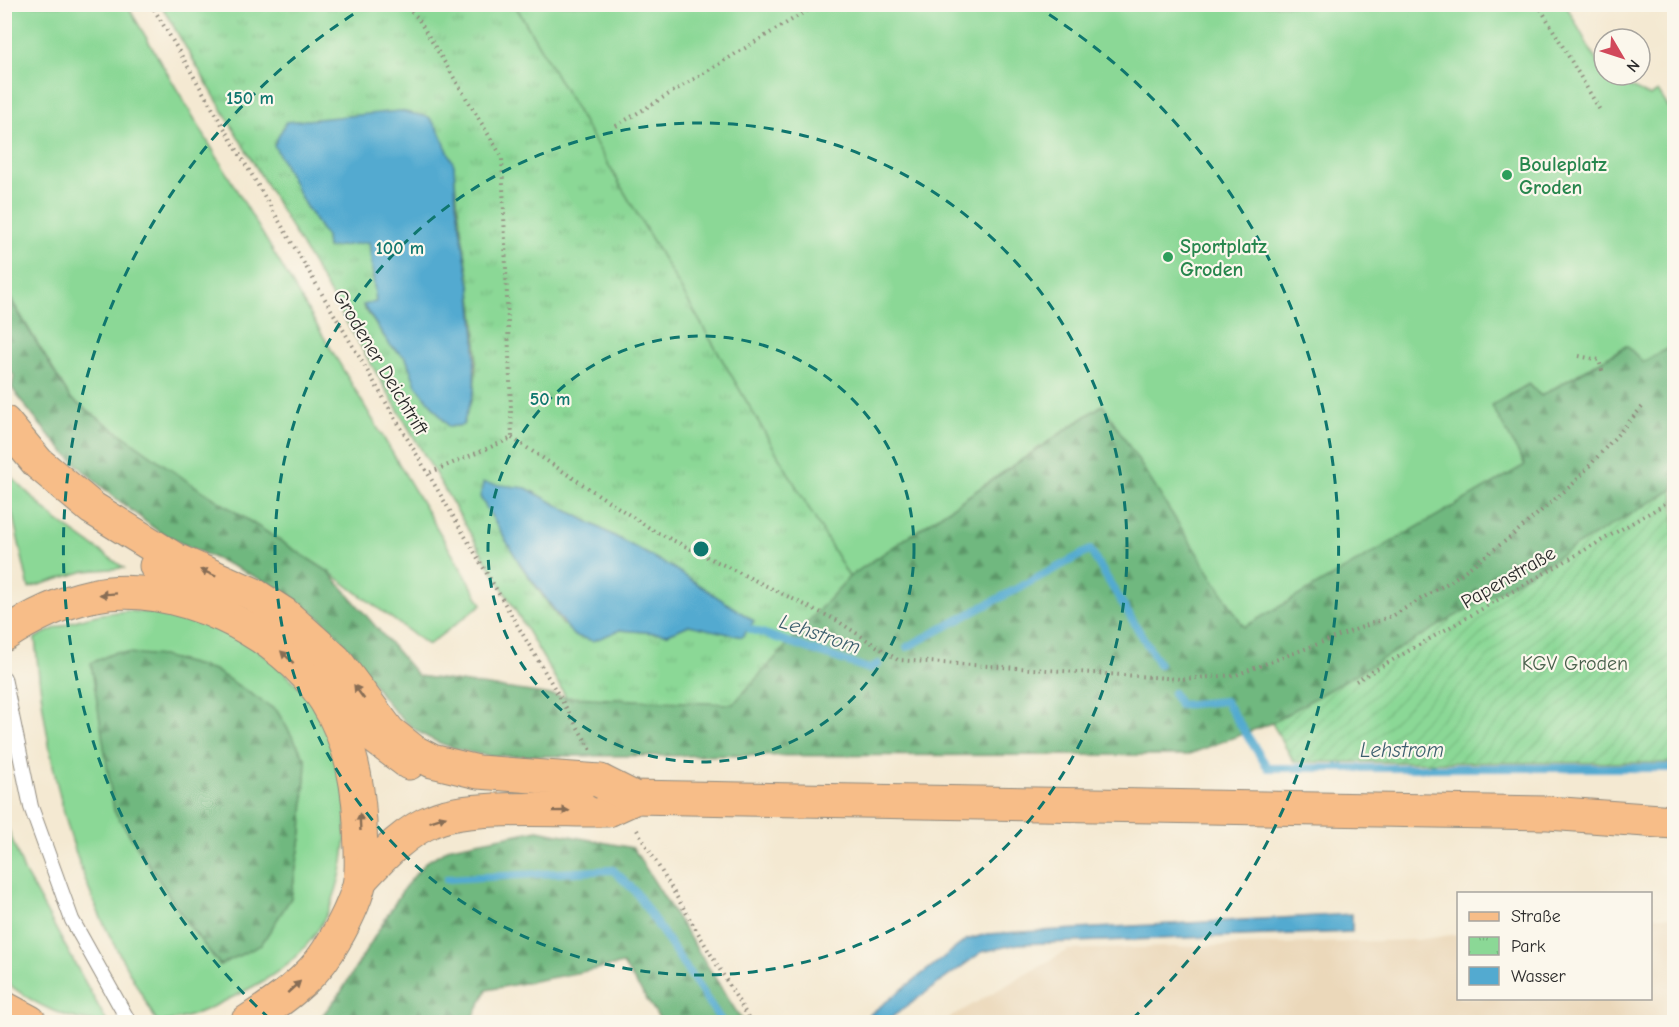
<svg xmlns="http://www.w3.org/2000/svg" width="1679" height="1027" viewBox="0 0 1679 1027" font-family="'Comic Neue',sans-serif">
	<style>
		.built { fill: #ebd8ba }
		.grass { fill: #8bd896; stroke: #5b8260; stroke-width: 1.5; fill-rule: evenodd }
		.forest { fill: url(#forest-firs); stroke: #4e7255; stroke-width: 1.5 }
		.park { fill: url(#park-tufts); stroke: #5b8260; stroke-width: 1.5; fill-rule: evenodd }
		.garden { fill: url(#garden-furrows); stroke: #5b8260; stroke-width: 1.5 }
		.water { fill: #53aad0; stroke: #3f6a7e; stroke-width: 1.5 }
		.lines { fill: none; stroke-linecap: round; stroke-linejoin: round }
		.stream { stroke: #53aad0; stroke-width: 8 }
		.service-casing { stroke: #908a7e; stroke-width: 16 }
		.primary-casing { stroke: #908a7e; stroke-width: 35 }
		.motorway-casing { stroke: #908a7e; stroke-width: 35 }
		.path { stroke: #908a7e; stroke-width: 4; stroke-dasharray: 1.5 4.5; stroke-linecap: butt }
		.service { stroke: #fff; stroke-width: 14 }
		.primary { stroke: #f7bd88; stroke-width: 33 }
		.motorway { stroke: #f7bd88; stroke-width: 33 }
		.primary-bridge-casing { stroke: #908a7e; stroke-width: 35; stroke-linecap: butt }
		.motorway-bridge-casing { stroke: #908a7e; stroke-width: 35; stroke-linecap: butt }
		.primary-bridge { stroke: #f7bd88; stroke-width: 33 }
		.motorway-bridge { stroke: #f7bd88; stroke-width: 33 }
		.oneway { fill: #876d55 }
		.ring { fill: none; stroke: #0f766e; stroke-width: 3; stroke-dasharray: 10 8 }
		.leisure-dot { fill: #2e9e5b; stroke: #fbf7ec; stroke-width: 2 }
		.labels { text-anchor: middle; stroke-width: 4.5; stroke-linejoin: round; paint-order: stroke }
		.leisure-label { font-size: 20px; font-weight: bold; fill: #27864d; stroke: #fbf7ec; text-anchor: start }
		.street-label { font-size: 20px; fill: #2b2b2b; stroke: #fbf7ec }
		.park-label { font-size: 20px; fill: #485f4b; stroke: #fbf7ec }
		.water-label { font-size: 21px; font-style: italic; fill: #3b5e6d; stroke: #fbf7ec }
		.centre { fill: #0f766e; stroke: #fbf7ec; stroke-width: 3 }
		.ring-label { font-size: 18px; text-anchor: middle; font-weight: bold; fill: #0f766e; stroke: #fbf7ec; stroke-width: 4.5; stroke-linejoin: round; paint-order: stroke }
	</style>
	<defs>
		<pattern id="forest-firs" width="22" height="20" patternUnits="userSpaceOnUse" patternTransform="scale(1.5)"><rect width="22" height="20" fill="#70b87f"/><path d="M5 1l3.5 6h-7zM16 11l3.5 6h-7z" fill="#5c9668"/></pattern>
		<pattern id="park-tufts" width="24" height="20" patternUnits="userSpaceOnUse" patternTransform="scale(1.5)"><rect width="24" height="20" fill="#8bd896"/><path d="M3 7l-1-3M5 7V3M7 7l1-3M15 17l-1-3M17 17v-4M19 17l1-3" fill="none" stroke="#78ba81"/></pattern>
		<pattern id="garden-furrows" width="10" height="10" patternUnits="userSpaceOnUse" patternTransform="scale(1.5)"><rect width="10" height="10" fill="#8bd896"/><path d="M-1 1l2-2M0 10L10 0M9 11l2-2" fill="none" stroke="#78ba81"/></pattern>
	</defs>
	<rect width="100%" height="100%" fill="#fbf7ec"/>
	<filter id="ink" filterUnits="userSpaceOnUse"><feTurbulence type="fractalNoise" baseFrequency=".0167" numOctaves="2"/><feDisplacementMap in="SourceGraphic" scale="12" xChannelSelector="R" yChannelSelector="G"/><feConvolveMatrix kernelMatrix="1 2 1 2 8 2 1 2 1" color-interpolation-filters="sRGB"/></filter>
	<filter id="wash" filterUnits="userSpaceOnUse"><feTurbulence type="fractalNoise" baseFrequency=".008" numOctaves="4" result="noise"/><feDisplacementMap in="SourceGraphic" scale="24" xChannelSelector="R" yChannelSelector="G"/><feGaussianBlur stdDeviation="1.35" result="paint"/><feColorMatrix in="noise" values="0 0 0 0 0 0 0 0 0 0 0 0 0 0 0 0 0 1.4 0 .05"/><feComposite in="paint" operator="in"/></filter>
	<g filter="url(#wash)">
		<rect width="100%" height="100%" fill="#f4e9d2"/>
		<!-- built -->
		<path class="built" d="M1651 916 1674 917V1022H942L1068 950 1417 940 1458 934V998H1650Z"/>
		<!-- grass -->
		<g class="grass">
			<path d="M5 5H127L482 604 428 645 329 572 190 483 70 398 5 289Z"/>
			<path d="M515 5H1566L1604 75 1650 96 1658 91 1674 116V345L1643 362 1626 346 1541 396 1529 384 1492 405 1526 465 1244 628 1102 405 849 577Z"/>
			<path d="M4 470 55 519 124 568 85 571 29 588 5 481Z"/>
			<path d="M128 611C167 613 211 618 245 640 259 649 296 682 306 694 315 706 332 736 336 750 356 817 349 909 294 958 276 975 255 986 233 997 210 1008 183 1022 157 1022 137 985 114 948 97 909 60 824 43 730 35 638 66 622 93 613 128 611ZM162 656 214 670 277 711 306 760 302 832 291 898 220 965 187 923 115 811 107 759Z"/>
			<path d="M5 821 24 871 107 1022C70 1023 32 1004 5 981Z"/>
		</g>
		<!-- forest -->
		<g class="forest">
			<path d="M4 289 70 398 190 483 329 572 418 676 566 697 733 704 849 577 1103 405 1244 627 1525 465 1492 406 1529 384 1541 396 1627 346 1643 362 1674 345V489L1272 723 1187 755 490 756C375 740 387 674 314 613 270 577 214 561 165 535 153 529 143 519 132 511 83 474 48 439 12 388L14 375 5 369Z"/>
			<path d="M116 652 162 656 214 670 277 711 306 760 302 832 291 898 261 945 220 965 187 923 114 811 91 663Z"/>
			<path d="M538 830 633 848 743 1022H662L623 964 487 990 471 1022H317L341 992 404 888 426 862 451 847Z"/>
		</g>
		<!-- park -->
		<path class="park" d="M161 5H515L849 577 733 704 566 697ZM326 120 454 165C457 240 485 315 474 390 472 401 466 413 463 425L449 427 416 385 406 358 390 345 363 306 376 302 369 241 327 248 326 237 305 205 274 145 286 123ZM526 488 673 568 753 621 714 629 689 625 668 634 563 625 520 564 504 534Z"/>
		<!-- garden -->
		<path class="garden" d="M1674 489V763L1294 762 1272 723Z"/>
		<!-- water -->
		<g class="water">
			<path d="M400 111 429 117 438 129 454 165 456 203 471 292 475 338 474 390 463 425 449 427 416 385 406 358 390 345 363 305 376 302 369 242 327 248 326 237 305 205 274 145 286 122Z"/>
			<path d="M483 483 526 488 673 568 754 621 742 637 689 625 668 634 620 630 593 641 573 635 520 564 480 497Z"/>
			<path d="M1352 914V932L1018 944 982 952 885 1022H860L966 940 987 934Z"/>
		</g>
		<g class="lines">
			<!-- stream -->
			<g class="stream">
				<path d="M750 629 869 669 878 664"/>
				<path d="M907 647 1090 550 1159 664"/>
				<path d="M1173 693 1180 705 1225 701 1268 768H1674"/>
				<path d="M447 879 613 870 635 891 722 1022"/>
			</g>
		</g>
	</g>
	<g filter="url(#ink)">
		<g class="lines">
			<!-- service casing -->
			<g class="service-casing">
				<path id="service" d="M4 678 31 807 72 920 129 1022"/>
			</g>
			<!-- primary casing -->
			<g class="primary-casing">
				<g id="primary">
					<path d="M4 635C31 617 59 603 91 596 171 577 284 632 326 701 349 738 358 779 360 822 360 840 363 863 360 881 355 904 341 930 328 951 309 981 277 1003 247 1022"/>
					<path d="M330 704 409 763"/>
					<path d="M632 797 1548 813 1674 822"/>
					<path d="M360 880C381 858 405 831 434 820 473 804 563 811 608 810"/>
					<path d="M4 1008 30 1022"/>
				</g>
			</g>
			<!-- motorway casing -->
			<g class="motorway-casing">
				<g id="motorway">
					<path d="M4 422 38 463 92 508 176 560 253 594 284 614 335 660 389 732 413 751 432 761 478 772 600 781"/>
					<path d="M156 566 217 613"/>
				</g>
			</g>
			<!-- path -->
			<g class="path">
				<path d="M151 4 591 750"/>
				<path d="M402 4 417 17 502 157 512 438 429 473"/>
				<path d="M1538 4 1601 112"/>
				<path d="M616 126 818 4"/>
				<path d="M1579 356 1599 360 1603 374"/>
				<path d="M512 438 654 531 836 620 898 660 1182 679 1236 675 1394 615 1451 581 1508 539 1574 483 1644 405"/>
				<path d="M1356 681 1674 499"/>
				<path d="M637 830 751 1022"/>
			</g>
			<!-- service -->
			<use href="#service" class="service"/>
			<!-- primary -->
			<use href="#primary" class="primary"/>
			<!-- motorway -->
			<use href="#motorway" class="motorway"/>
			<!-- primary-bridge casing -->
			<g class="primary-bridge-casing">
				<path id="primary-bridge" d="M608 810 632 799"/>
			</g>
			<!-- motorway-bridge casing -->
			<g class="motorway-bridge-casing">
				<path id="motorway-bridge" d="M600 781 632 797"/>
			</g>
			<!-- primary-bridge -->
			<use href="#primary-bridge" class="primary-bridge"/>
			<!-- motorway-bridge -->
			<use href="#motorway-bridge" class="motorway-bridge"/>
		</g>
		<!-- one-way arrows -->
		<defs><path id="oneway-solid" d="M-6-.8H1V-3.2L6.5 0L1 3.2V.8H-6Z" transform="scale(1.5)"/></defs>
		<g class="oneway">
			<use href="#oneway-solid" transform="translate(208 573) rotate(-157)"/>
			<use href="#oneway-solid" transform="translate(108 594) rotate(176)"/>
			<use href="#oneway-solid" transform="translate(287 657) rotate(-137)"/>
			<use href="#oneway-solid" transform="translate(359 692) rotate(-126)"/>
			<use href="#oneway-solid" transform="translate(561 811) rotate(-1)"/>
			<use href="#oneway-solid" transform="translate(438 819) rotate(-19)"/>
			<use href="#oneway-solid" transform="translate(360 822) rotate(-93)"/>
			<use href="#oneway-solid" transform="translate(294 987) rotate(-42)"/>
		</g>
	</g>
	<!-- distance rings -->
	<g class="ring">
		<circle cx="701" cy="549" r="213"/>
		<circle cx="701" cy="549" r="426"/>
		<path d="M270 1019A638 638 0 0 1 368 5M1034 5A638 638 0 0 1 1132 1019"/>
	</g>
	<!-- markers -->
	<g class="leisure-dot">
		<circle cx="1507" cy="175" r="6"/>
		<circle cx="1168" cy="257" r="6"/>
	</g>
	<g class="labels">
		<!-- leisure labels -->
		<g class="leisure-label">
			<text x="1519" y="171">Bouleplatz<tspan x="1519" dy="23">Groden</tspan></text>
			<text x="1180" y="253">Sportplatz<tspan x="1180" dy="23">Groden</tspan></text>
		</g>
		<!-- street labels -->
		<g class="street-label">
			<text transform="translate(381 362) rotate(59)" y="7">Grodener Deichtrift</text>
			<text transform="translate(1508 577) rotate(-30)" y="7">Papenstraße</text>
		</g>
		<!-- park labels -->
		<g class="park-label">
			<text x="1575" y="670">KGV Groden</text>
		</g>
		<!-- water labels -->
		<g class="water-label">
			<text transform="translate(820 634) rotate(19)" y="7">Lehstrom</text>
			<text x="1402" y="757">Lehstrom</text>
		</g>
	</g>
	<circle cx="701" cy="549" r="9" class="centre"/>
	<g class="ring-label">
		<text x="250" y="104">150 m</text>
		<text x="400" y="254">100 m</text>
		<text x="550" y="405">50 m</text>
	</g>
	<!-- margin -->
	<rect width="1679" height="1027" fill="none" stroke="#fbf7ec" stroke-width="24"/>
	<!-- legend -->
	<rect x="1457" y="892" width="195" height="108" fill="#fbf7ec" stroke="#a8a59f" stroke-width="1.5"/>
	<rect x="1469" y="912" width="30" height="9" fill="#f7bd88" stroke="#a8a59f" stroke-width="1.5"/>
	<text x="1511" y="922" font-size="18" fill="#2b2b2b">Straße</text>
	<rect x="1469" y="937" width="30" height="18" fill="url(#park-tufts)" stroke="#a8a59f" stroke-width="1.5"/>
	<text x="1511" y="952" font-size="18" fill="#2b2b2b">Park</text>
	<rect x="1469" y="967" width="30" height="18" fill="#53aad0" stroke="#a8a59f" stroke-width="1.5"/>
	<text x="1511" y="982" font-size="18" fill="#2b2b2b">Wasser</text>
	<!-- north arrow -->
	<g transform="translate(1622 57) rotate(129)"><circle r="28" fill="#fbf7ec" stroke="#a8a59f" stroke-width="1.5"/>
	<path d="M0-4.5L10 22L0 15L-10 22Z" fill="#d1495b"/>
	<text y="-9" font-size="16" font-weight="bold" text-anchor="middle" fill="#2b2b2b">N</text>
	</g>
</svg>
